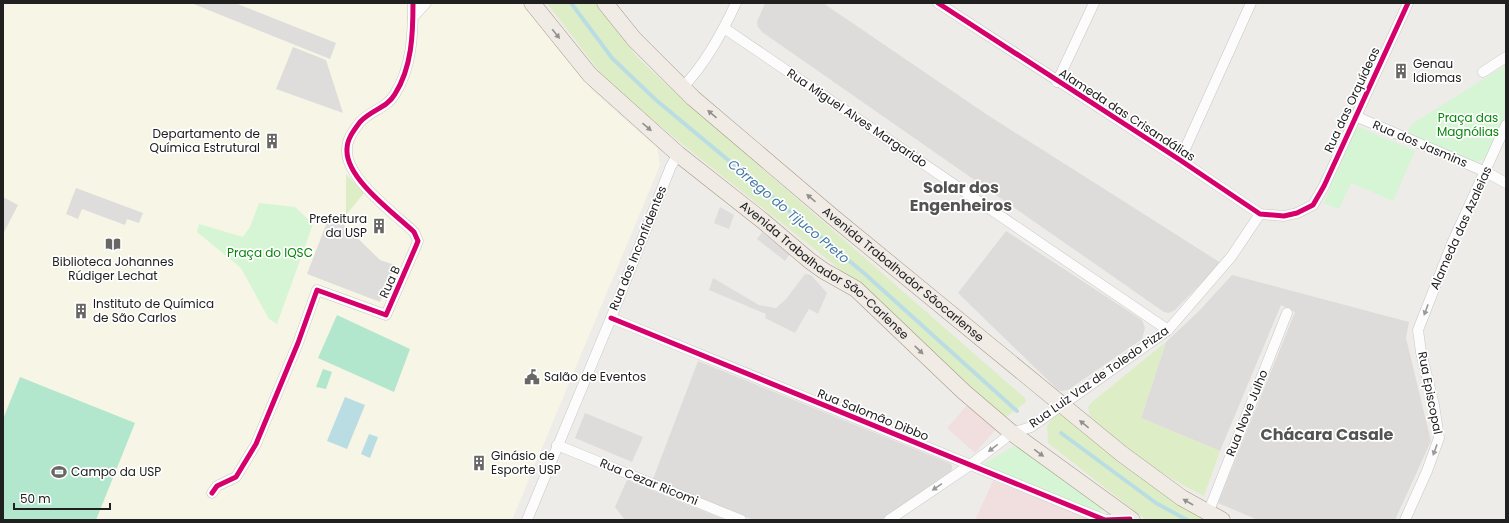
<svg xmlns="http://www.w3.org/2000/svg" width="1509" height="523" viewBox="0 0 1509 523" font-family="Poppins,sans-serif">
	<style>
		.residential { fill: #dddcda }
		.commercial { fill: #f0dfde }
		.education { fill: #f7f5e5 }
		.grass { fill: #ddedc6 }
		.park { fill: #d5f5d4 }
		.pitch { fill: #b2e7ce }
		.parking { fill: #dedddc }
		.water { fill: #badde3 }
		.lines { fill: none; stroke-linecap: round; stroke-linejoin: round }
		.stream { stroke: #badde3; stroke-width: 4 }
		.street-casing { stroke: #c7c6c5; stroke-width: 11 }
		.primary-casing { stroke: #a59885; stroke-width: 17 }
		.street { stroke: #fcfcfc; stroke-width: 10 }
		.primary { stroke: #f1ebe6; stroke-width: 16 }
		.cycleway-casing { stroke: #fff; stroke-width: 8 }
		.cycleway { stroke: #d6006c; stroke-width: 5 }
		.oneway { fill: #93908d }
		.oneway2 { fill: #999 }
		.labels { text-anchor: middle; stroke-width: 3.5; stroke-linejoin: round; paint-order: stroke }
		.poi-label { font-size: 12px; fill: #202020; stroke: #fff; text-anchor: start }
		.street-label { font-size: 12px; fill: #202020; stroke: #fff }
		.park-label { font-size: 12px; fill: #068509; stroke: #fff }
		.water-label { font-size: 13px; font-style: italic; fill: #4279a5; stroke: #fff }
		.district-label { font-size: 16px; font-weight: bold; fill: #535353; stroke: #fff }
	</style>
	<rect width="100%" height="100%" fill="#eeece9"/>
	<!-- residential -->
	<g class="residential">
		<path d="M765 3H823L989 116 1221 263 1175 310 1169 313 1164 312 762 32 758 27 757 22Z"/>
		<path d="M1006 231 1142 320 1145 328 1142 339 1068 390 1061 391 1057 389 958 293Z"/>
		<path d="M1232 275 1409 322 1406 338 1431 441 1395 520H1258L1218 503 1295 312 1281 305 1220 451 1141 418 1166 342 1199 311Z"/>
		<path d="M698 361 949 463 952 465V469L950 473 881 520H754L653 479Z"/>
		<path d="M585 413 643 437 632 462 575 438Z"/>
		<path d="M627 480 725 520H625L615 507Z"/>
	</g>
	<!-- commercial -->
	<g class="commercial">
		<path d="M970 402 999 426 975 453 947 428Z"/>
		<path d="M993 481 1096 520H975Z"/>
	</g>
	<!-- education -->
	<path class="education" d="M3 3H523L593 91 657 148 660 165 512 520H3Z"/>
	<!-- grass -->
	<g class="grass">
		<path d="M547 3H596L638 58 668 86 1025 398 1026 402 1005 418 954 375 831 262 692 152 608 83Z"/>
		<path d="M346 174 364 193 346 215Z"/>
		<path d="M1166 342 1141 418 1220 451 1204 496C1160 475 1126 448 1090 416L1088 407 1092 402Z"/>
		<path d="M1060 412 1140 477 1209 520H1147L1141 516 1048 443 1047 426 1054 416Z"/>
	</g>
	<!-- park -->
	<g class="park">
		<path d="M1506 65V114L1488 157 1480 161 1474 162 1411 134 1408 131 1412 124Z"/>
		<path d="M1356 126 1415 151 1393 201 1351 183 1339 209 1324 203Z"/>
		<path d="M259 203 295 207 313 224 277 324 269 319 241 268 197 232 199 224 243 237 250 227Z"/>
		<path d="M1019 443 1105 505 1104 510 1096 513 977 468Z"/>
	</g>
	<!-- pitch -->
	<g class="pitch">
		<path d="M337 315 410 349 394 392 318 358Z"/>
		<path d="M323 369 332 372 326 389 316 387Z"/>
		<path d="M20 377 135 423 96 520H3V419Z"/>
	</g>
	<!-- parking -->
	<g class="parking">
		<path d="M191 3H235L336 43 330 59Z"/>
		<path d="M293 47 326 60 343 113 276 89Z"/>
		<path d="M76 188 143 213 139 223 127 219 125 225 82 209 78 219 66 214Z"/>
		<path d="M3 197 18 205 3 234Z"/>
		<path d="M720 207 734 215 729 229 714 223Z"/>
		<path d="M329 217 341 222 380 260 395 265 380 302 307 274Z"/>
		<path d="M762 232 790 254 785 261 757 239Z"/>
		<path d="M805 274 811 275 827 293 818 314 809 309 795 333 765 318 766 314 709 290 713 278 759 305 776 308 786 299Z"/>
	</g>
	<!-- water -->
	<g class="water">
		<path d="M345 397 365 405 347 449 327 441Z"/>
		<path d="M369 434 378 437 370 458 361 454Z"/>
	</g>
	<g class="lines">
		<!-- stream -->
		<g class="stream">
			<path d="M571 3 612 58 656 100 865 274 1017 411"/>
			<path d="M1061 433 1156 503 1187 520"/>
		</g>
		<!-- street casing -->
		<g class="street-casing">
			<g id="street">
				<path d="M938 3 1180 160 1260 214 1284 216 1297 213 1313 205 1324 186 1408 3"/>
				<path d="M413 17 426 3"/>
				<path d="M724 28 1168 330"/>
				<path d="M1483 72 1506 57"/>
				<path d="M1057 82 1094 3"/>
				<path d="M683 87C706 63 722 33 736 3"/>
				<path d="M1355 116 1486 172 1506 183"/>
				<path d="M1180 160 1251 3"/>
				<path d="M611 318 1105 520 1130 519"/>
				<path d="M557 445 741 520"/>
				<path d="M212 493 217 486 236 477 256 444 298 343 317 290 386 315 416 246 418 241 414 232C394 213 345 178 347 149 347 139 354 130 360 122 371 110 387 108 395 94 412 67 413 34 413 3"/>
				<path d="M1208 513 1287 313"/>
				<path d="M527 520 611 318 671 166 678 154"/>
				<path d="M889 520 970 465 1012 433 1031 427 1168 330 1231 257 1260 214"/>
				<path d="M1405 520 1427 471 1439 438 1434 405 1421 352 1418 330 1453 241 1506 125"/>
			</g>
		</g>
		<!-- primary casing -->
		<g class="primary-casing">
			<g id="primary">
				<path id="s1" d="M532 3 590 75 678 154 763 221 810 261 824 271 856 289 964 392 1012 433 1132 520"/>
				<path id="s2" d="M605 3 634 39 693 98 833 217 1122 454 1182 498 1222 520"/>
			</g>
		</g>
		<!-- street -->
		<use href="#street" class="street"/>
		<!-- primary -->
		<use href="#primary" class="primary"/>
		<!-- cycleway casing -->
		<g class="cycleway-casing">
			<g id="cycleway">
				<path d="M938 3 1180 160 1260 214 1284 216 1297 213 1313 205 1324 186 1408 3"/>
				<path d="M611 318 1105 520 1130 519"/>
				<path d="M212 493 217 486 236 477 256 444 298 343 317 290 386 315 416 246 418 241 414 232C394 213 345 178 347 149 347 139 354 130 360 122 371 110 387 108 395 94 412 67 413 34 413 3"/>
			</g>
		</g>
		<!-- cycleway -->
		<use href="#cycleway" class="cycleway"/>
	</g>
	<!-- one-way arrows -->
	<defs><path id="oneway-solid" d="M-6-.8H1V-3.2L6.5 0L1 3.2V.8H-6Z"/></defs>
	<g class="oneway">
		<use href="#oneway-solid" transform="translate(556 34) rotate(51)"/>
		<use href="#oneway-solid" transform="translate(712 114) rotate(-139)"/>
		<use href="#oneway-solid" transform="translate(647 127) rotate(40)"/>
		<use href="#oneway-solid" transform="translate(811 198) rotate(-139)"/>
		<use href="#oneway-solid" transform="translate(919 350) rotate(44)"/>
		<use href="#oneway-solid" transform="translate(1084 424) rotate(-141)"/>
		<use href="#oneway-solid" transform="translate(1039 453) rotate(36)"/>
		<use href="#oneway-solid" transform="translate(1188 502) rotate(-150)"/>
	</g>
	<g class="oneway2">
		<use href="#oneway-solid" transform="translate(1426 310) rotate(110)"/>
		<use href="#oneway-solid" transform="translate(993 448) rotate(143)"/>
		<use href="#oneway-solid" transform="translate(1435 450) rotate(110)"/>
		<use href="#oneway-solid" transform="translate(937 487) rotate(146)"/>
	</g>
	<!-- icons -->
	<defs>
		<g id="building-bare" transform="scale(1.2)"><path d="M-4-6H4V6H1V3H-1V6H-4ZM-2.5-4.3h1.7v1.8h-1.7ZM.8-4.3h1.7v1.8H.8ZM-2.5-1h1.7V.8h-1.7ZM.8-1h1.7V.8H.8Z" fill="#686766" stroke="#fff" stroke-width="2.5" paint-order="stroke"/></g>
		<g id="library-bare" transform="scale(1.2)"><path d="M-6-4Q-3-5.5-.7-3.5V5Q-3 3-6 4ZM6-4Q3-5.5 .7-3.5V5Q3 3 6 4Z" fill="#686766" stroke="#fff" stroke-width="2.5" paint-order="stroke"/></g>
		<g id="civic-bare" transform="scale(1.2)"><path d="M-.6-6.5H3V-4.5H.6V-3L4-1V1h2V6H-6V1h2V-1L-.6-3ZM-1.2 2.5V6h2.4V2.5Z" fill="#686766" stroke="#fff" stroke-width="2.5" paint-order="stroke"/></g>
		<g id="stadium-bare" transform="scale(1.2)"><path d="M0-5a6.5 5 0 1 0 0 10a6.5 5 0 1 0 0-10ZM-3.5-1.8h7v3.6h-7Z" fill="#686766" stroke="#fff" stroke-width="2.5" paint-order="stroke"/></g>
	</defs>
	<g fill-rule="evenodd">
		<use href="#building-bare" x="1401" y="71"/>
		<use href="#building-bare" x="272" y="141"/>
		<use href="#building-bare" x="379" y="226"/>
		<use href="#library-bare" x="113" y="244"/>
		<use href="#building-bare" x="81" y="311"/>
		<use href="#civic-bare" x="532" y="377"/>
		<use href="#building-bare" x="479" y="463"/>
		<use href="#stadium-bare" x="59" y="472"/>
	</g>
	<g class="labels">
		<!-- poi labels -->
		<g class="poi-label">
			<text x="1413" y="68">Genau<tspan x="1413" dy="14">Idiomas</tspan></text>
			<text x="260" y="138" text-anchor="end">Departamento de<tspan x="260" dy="14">Química Estrutural</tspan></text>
			<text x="367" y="223" text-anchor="end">Prefeitura<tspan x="367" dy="14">da USP</tspan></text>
			<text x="113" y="266" text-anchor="middle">Biblioteca Johannes<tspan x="113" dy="14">Rúdiger Lechat</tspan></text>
			<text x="93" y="308">Instituto de Química<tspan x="93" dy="14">de São Carlos</tspan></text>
			<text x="544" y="381">Salão de Eventos</text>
			<text x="491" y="460">Ginásio de<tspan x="491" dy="14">Esporte USP</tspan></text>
			<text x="71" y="476">Campo da USP</text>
		</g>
		<!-- street labels -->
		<g class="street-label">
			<text transform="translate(1352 100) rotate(-65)" y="4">Rua das Orquídeas</text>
			<text transform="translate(1127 115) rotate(33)" y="4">Alameda das Crisandálias</text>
			<text transform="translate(857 118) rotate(34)" y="4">Rua Miguel Alves Margarido</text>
			<text transform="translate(1420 144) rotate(23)" y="4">Rua dos Jasmins</text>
			<text transform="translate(1461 228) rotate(-66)" y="4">Alameda das Azaleias</text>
			<text transform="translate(638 248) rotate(-68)" y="4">Rua dos Inconfidentes</text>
			<text dy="4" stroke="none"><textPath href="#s1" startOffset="398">Avenida Trabalhador São-Carlense</textPath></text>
			<text dy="4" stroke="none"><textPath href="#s2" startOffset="404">Avenida Trabalhador Sãocarlense</textPath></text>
			<text transform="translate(390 282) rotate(-66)" y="4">Rua B</text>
			<text transform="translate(1099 377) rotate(-35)" y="4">Rua Luiz Vaz de Toledo Pizza</text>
			<text transform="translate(1430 393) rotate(79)" y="4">Rua Episcopal</text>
			<text transform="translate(1247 413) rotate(-68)" y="4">Rua Nove Julho</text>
			<text transform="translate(873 415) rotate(22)" y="4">Rua Salomão Dibbo</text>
			<text transform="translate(649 482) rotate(22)" y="4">Rua Cezar Ricomi</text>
		</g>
		<!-- park labels -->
		<g class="park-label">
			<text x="1468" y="122">Praça das<tspan x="1468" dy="14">Magnólias</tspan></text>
			<text x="270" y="257">Praça do IQSC</text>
		</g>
		<!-- water labels -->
		<g class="water-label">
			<text transform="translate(789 211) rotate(40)" y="5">Córrego do Tijuco Preto</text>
		</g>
		<!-- district labels -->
		<g class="district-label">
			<text x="961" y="193">Solar dos<tspan x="961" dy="18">Engenheiros</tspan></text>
			<text x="1327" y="440">Chácara Casale</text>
		</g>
	</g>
	<!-- border -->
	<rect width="1509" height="523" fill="none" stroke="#202020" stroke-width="8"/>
	<!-- scale -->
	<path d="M14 503v6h96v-6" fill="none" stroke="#202020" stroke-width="2"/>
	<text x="20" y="503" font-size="12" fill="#202020" stroke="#ffffff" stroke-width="3" paint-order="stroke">50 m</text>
</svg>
